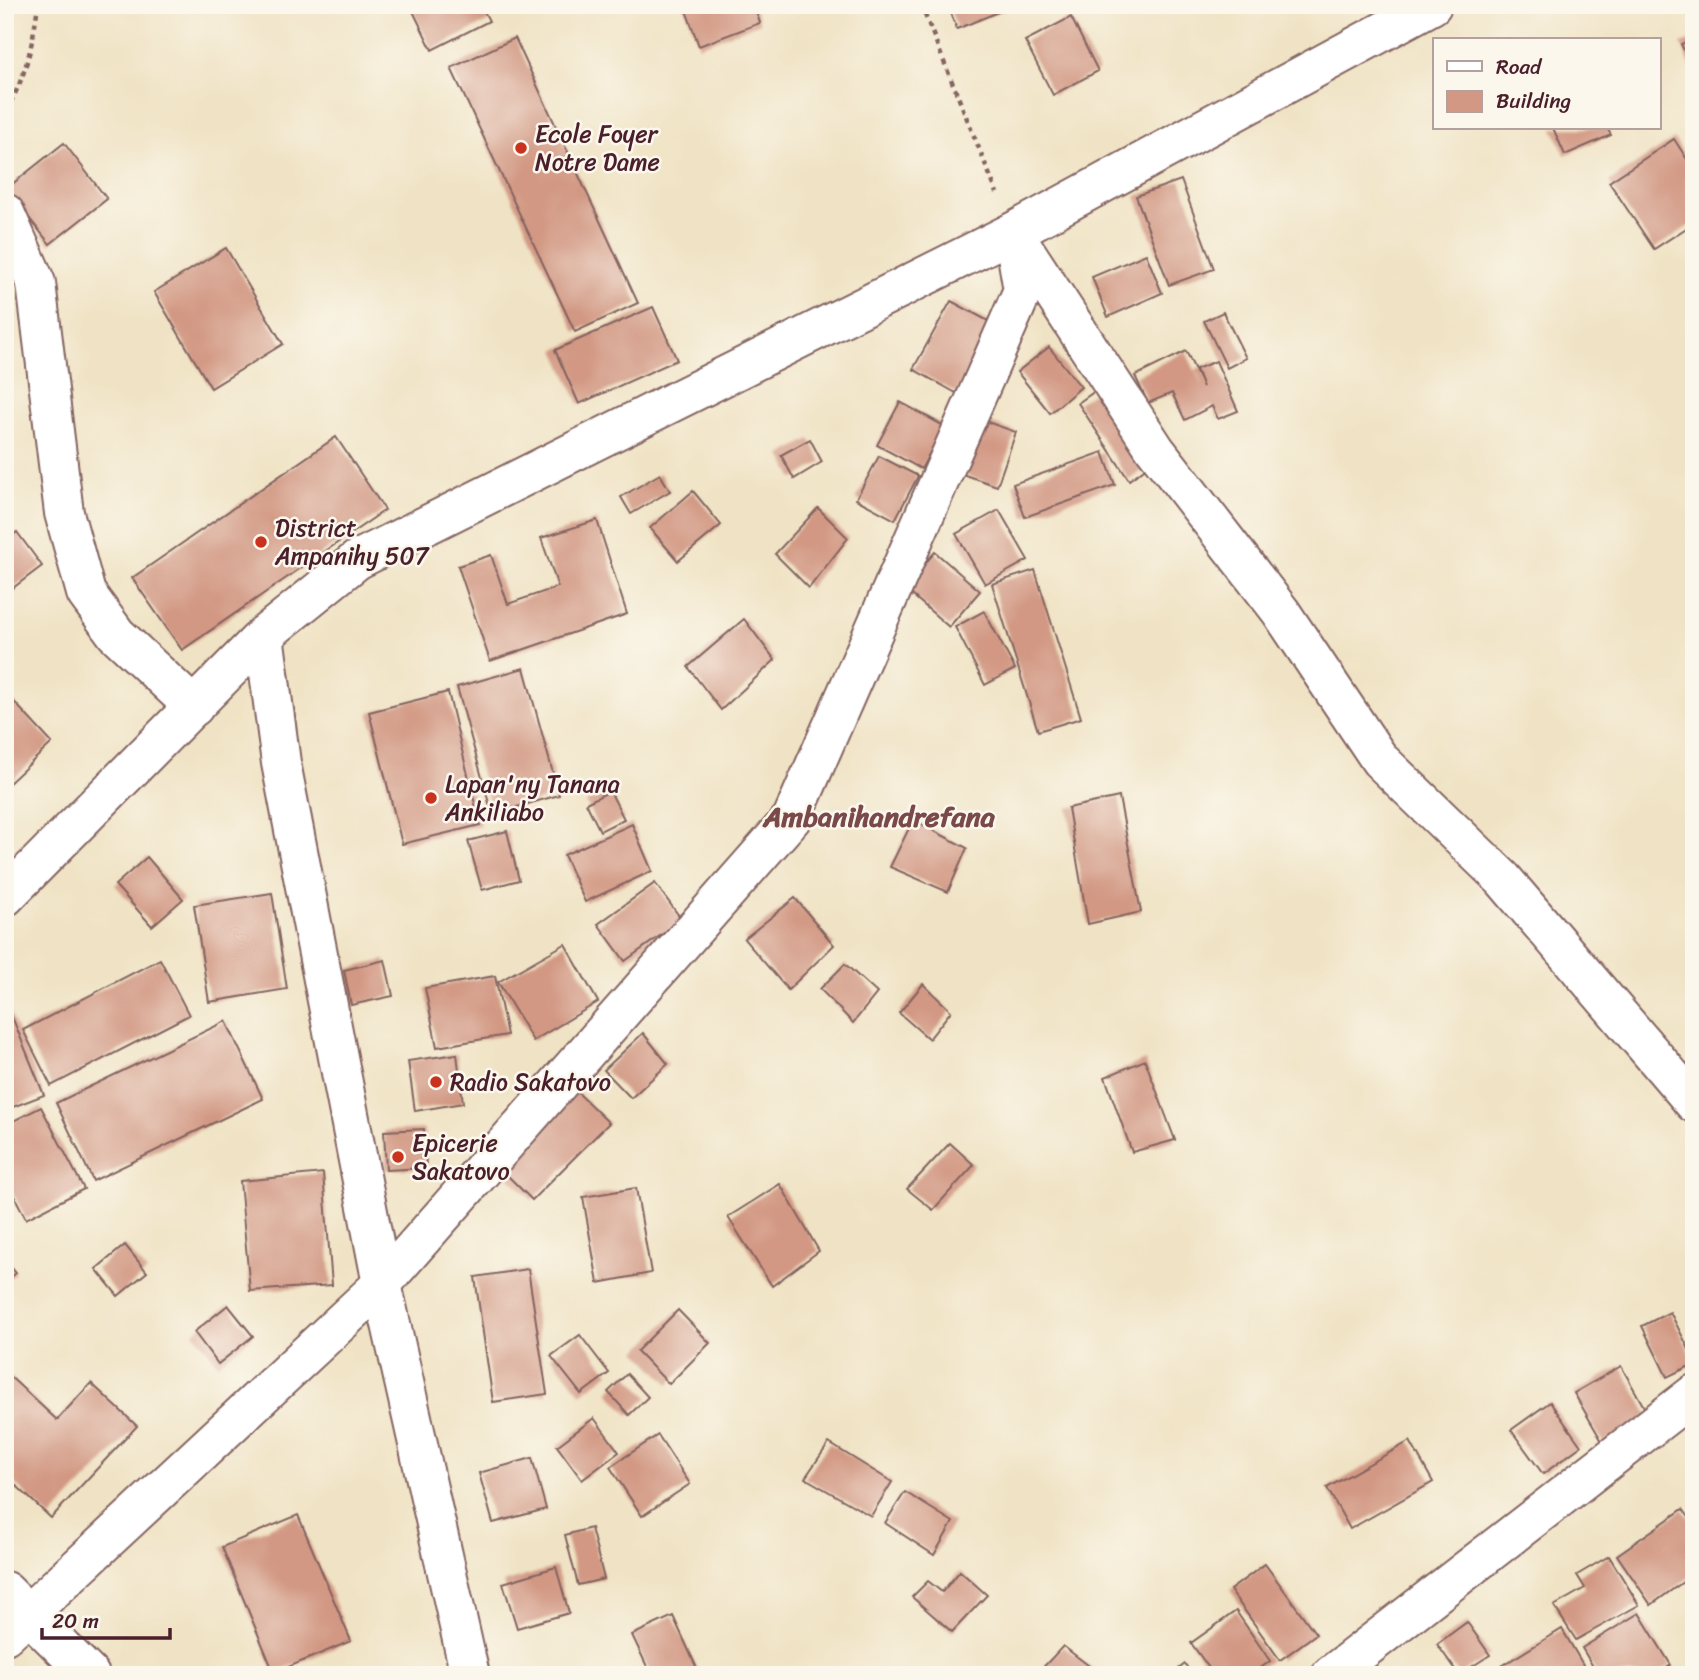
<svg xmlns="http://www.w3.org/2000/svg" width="1699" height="1680" viewBox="0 0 1699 1680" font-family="Sriracha,sans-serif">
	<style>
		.building { fill: #d29883 }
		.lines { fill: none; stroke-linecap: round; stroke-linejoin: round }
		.minor-casing { stroke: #846461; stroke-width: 42 }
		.major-casing { stroke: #846461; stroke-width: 42 }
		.path { stroke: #846461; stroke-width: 4.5; stroke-dasharray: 5 5; stroke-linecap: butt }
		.minor { stroke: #fff; stroke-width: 38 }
		.major { stroke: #fff; stroke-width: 38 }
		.poi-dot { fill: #c8321e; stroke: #fbf7ec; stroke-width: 2.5 }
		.labels { text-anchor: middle; stroke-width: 5; stroke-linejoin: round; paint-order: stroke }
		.poi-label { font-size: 24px; fill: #4a1f2b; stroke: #fbf7ec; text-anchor: start }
		.quarter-label { font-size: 28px; font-weight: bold; fill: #7a494a; stroke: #fbf7ec }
	</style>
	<rect width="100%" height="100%" fill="#fbf7ec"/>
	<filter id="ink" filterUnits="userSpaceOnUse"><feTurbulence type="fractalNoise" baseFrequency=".0143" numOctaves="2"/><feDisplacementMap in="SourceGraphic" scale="14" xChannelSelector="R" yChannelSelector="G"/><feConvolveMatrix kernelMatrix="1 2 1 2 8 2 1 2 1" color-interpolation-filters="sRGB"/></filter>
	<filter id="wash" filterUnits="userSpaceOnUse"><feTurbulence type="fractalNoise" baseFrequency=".00686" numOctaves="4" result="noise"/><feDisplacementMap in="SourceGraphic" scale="28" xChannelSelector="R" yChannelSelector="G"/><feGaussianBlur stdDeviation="1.57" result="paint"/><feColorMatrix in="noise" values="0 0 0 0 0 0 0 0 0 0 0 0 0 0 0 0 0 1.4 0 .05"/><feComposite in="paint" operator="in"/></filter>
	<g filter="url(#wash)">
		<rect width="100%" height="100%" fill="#f0e3c5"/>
		<g id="blocks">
			<!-- building -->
			<g class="building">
				<path d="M410 5H481L489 21 432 50Z"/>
				<path d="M684 5H754L760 23 699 46Z"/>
				<path d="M948 5H1015L957 29Z"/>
				<path d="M1071 17 1098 71 1053 95 1025 41Z"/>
				<path d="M515 38 638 303 575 332 451 68Z"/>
				<path d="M1694 39V68L1692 69 1681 44Z"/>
				<path d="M1553 128H1607L1611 135 1565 155Z"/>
				<path d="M1674 139 1694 170V223L1654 249 1609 182Z"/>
				<path d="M64 143 107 199 50 244 6 189Z"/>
				<path d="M1181 180 1214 269 1169 285 1136 196Z"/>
				<path d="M226 248 283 344 211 388 154 292Z"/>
				<path d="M1146 254 1162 293 1108 317 1092 277Z"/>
				<path d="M951 301 994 324 956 393 913 369Z"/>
				<path d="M653 307 677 360 579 404 555 350Z"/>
				<path d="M1223 312 1246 358 1227 368 1204 321Z"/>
				<path d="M1049 347 1081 387 1050 413 1017 372Z"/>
				<path d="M1186 351 1203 387 1196 369 1216 361 1238 411 1218 419 1212 406 1185 420 1172 393 1148 403 1135 376Z"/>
				<path d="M1101 387 1151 464 1129 480 1078 403Z"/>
				<path d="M900 402 944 426 921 469 877 445Z"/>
				<path d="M973 417 1016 432 997 486 953 471Z"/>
				<path d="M336 437 385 510 182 650 132 578Z"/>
				<path d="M810 439 822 462 794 479 781 455Z"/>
				<path d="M1103 452 1115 485 1025 517 1013 484Z"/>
				<path d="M879 456 918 476 895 520 856 499Z"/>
				<path d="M660 474 670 491 631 514 621 497Z"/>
				<path d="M693 491 721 525 678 561 650 528Z"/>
				<path d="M818 508 848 538 809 588 775 554Z"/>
				<path d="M999 510 1028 560 985 584 956 534Z"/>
				<path d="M597 520 627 614 490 661 458 566 491 555 508 604 558 587 541 538Z"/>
				<path d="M17 532 42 566 5 594V541Z"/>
				<path d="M935 552 980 591 949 627 904 588Z"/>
				<path d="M1035 570 1081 718 1038 731 992 584Z"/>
				<path d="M984 611 1015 669 985 685 955 627Z"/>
				<path d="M744 619 775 660 721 710 688 667Z"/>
				<path d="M524 668 559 795 492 814 457 687Z"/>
				<path d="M5 692 52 743 5 787Z"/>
				<path d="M448 692 480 825 402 844 369 712Z"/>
				<path d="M610 791 624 819 600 831 586 803Z"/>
				<path d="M1119 797 1141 912 1088 924 1068 808Z"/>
				<path d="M913 820 967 848 948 892 890 867Z"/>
				<path d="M632 824 652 871 585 902 564 855Z"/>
				<path d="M507 831 519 880 482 890 468 841Z"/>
				<path d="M147 857 183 899 152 926 115 885Z"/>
				<path d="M655 883 682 920 625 961 598 924Z"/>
				<path d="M272 893 287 989 209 1002 194 905Z"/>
				<path d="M795 898 834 945 788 990 744 939Z"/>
				<path d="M565 944 598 1002 533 1041 498 982Z"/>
				<path d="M160 959 189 1015 51 1086 23 1030Z"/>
				<path d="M385 960 393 996 351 1005 344 970Z"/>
				<path d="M845 964 877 993 853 1023 820 989Z"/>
				<path d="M495 976 507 1035 437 1047 425 988Z"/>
				<path d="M923 984 951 1011 929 1039 899 1013Z"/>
				<path d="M8 1007 44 1095 5 1110V1008Z"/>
				<path d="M226 1021 263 1099 93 1181 56 1103Z"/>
				<path d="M643 1033 668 1064 631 1098 604 1070Z"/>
				<path d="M457 1054 463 1103 415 1111 408 1061Z"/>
				<path d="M1145 1060 1175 1140 1132 1152 1105 1077Z"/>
				<path d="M572 1087 609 1123 532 1200 497 1165Z"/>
				<path d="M41 1107 84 1189 26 1219 5 1178V1125Z"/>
				<path d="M424 1129 426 1168 386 1170 384 1131Z"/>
				<path d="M950 1143 974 1165 933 1210 907 1189Z"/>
				<path d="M323 1173 332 1285 250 1291 240 1181Z"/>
				<path d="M780 1184 819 1251 772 1286 728 1217Z"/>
				<path d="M636 1188 651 1273 598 1283 583 1197Z"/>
				<path d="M125 1245 147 1272 118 1296 96 1269Z"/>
				<path d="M5 1260 16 1273 5 1282Z"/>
				<path d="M528 1269 547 1394 493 1402 475 1277Z"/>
				<path d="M228 1305 253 1336 218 1364 194 1332Z"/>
				<path d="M678 1310 710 1343 669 1384 637 1351Z"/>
				<path d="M1670 1312 1694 1359V1364L1667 1377 1642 1326Z"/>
				<path d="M580 1335 609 1373 581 1394 551 1356Z"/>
				<path d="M1621 1366 1649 1416 1603 1443 1574 1393Z"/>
				<path d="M5 1372 57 1420 91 1383 137 1426 51 1518 5 1475Z"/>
				<path d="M627 1374 648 1397 629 1415 608 1392Z"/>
				<path d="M1550 1402 1581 1446 1543 1474 1511 1430Z"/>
				<path d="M594 1418 619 1452 582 1480 557 1446Z"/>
				<path d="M658 1435 690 1484 642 1516 610 1467Z"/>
				<path d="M1410 1441 1433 1482 1350 1529 1327 1488Z"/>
				<path d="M829 1443 892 1482 871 1516 805 1478Z"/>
				<path d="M532 1458 546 1509 493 1523 479 1473Z"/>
				<path d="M905 1492 953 1522 934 1555 885 1523Z"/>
				<path d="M1683 1509 1694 1524V1574L1651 1605 1617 1555Z"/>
				<path d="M298 1515 351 1641 274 1673 222 1547Z"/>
				<path d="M591 1528 604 1579 578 1585 565 1535Z"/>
				<path d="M1609 1556 1639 1605 1576 1640 1554 1606 1585 1588 1577 1575Z"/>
				<path d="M1265 1564 1316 1634 1280 1660 1230 1590Z"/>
				<path d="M556 1567 569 1613 517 1628 503 1583Z"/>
				<path d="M960 1571 987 1595 952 1632 912 1597 928 1581 942 1592Z"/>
				<path d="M1236 1611 1270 1661 1251 1675H1214L1191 1643Z"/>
				<path d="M1639 1613 1671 1665 1656 1675H1598L1582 1648Z"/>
				<path d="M673 1616 700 1675H651L632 1635Z"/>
				<path d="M1467 1622 1490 1655 1459 1675 1437 1644Z"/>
				<path d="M1562 1629 1589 1675H1505L1500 1667Z"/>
				<path d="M1063 1646 1101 1675H1036Z"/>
				<path d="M1185 1664 1192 1675H1171Z"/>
			</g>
		</g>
	</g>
	<g filter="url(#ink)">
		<use href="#blocks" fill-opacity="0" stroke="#846461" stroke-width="2"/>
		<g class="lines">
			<!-- minor casing -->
			<g class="minor-casing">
				<g id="minor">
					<path d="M5 213 36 283 64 513 86 593 116 634 194 707"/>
					<path d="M5 897 264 635"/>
					<path d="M5 1591 90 1675"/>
					<path d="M5 1635 382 1284 792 818 1023 290 1013 232 1155 449 1281 612 1380 760 1503 879 1694 1103"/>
					<path d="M1331 1675 1694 1394"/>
				</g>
			</g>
			<!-- major casing -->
			<g class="major-casing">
				<path id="major" d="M470 1675 382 1284 281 763 264 635 357 560 1013 232 1432 5"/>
			</g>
			<!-- path -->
			<g class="path">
				<path d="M921 5 997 193"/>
				<path d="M5 111C26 80 33 41 38 5"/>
			</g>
			<!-- minor -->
			<use href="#minor" class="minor"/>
			<!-- major -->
			<use href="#major" class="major"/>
		</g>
	</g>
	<!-- markers -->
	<g class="poi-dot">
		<circle cx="521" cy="148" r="7"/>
		<circle cx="261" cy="542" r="7"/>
		<circle cx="431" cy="798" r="7"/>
		<circle cx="436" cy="1082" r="7"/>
		<circle cx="398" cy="1157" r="7"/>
	</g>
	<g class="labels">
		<!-- poi labels -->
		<g class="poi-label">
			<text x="535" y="142">Ecole Foyer<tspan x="535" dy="28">Notre Dame</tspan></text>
			<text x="275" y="536">District<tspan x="275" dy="28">Ampanihy 507</tspan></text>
			<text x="445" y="792">Lapan'ny Tanana<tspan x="445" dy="28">Ankiliabo</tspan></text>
			<text x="450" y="1090">Radio Sakatovo</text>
			<text x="412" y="1151">Epicerie<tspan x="412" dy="28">Sakatovo</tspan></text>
		</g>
		<!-- quarter labels -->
		<g class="quarter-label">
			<text x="879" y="826">Ambanihandrefana</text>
		</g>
	</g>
	<!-- margin -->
	<rect width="1699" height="1680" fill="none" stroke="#fbf7ec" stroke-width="28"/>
	<!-- legend -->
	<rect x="1433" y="38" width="228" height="91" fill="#fbf7ec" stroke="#b4a19f" stroke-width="2"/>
	<rect x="1447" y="61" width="35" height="10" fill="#ffffff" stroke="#b4a19f" stroke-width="2"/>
	<text x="1496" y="74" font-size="21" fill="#4a1f2b">Road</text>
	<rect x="1447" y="91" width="35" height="21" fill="#d29883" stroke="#b4a19f" stroke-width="2"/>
	<text x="1496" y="108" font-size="21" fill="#4a1f2b">Building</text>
	<!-- scale -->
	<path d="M42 1628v10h128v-10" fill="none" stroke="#4a1f2b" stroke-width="3.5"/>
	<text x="52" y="1628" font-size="21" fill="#4a1f2b" stroke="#fbf7ec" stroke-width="5" paint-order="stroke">20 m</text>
</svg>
